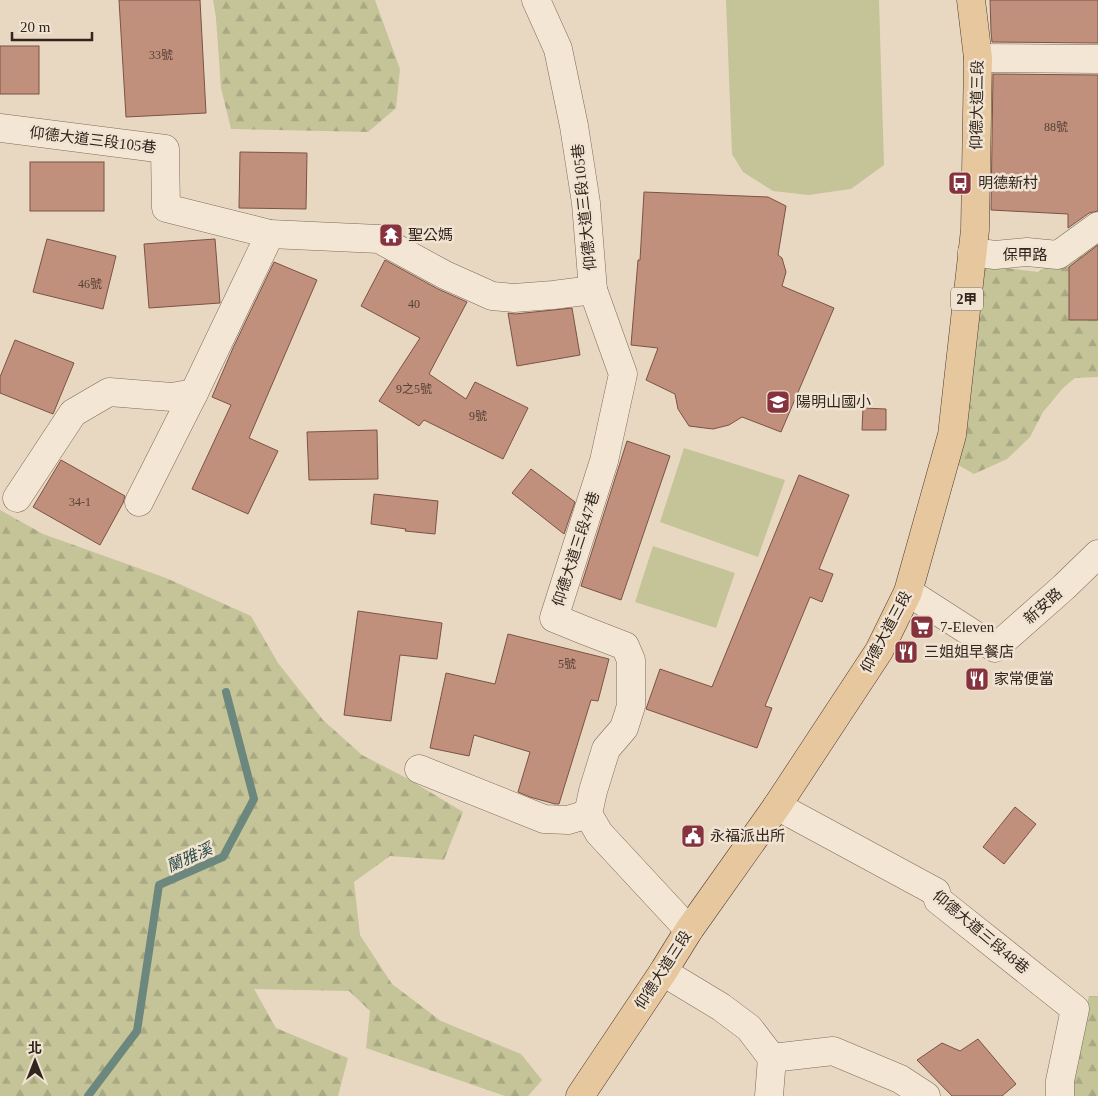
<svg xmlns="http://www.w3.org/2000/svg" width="1098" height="1096" viewBox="0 0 1098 1096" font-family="'Times New Roman','Noto Sans TC',serif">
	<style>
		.forest { fill: url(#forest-firs) }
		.pitch { fill: #c4c498 }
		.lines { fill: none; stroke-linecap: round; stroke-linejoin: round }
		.stream { stroke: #6c877d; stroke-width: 8 }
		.building { fill: #c1907c; stroke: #7b5344 }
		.minor-casing { stroke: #7f6a5b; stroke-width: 29 }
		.major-casing { stroke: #4d3a2f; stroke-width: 29 }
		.minor { stroke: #f4e6d4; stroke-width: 28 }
		.major { stroke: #e7c79e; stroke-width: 28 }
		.labels { text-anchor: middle; stroke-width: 5; stroke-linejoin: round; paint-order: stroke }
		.number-label { font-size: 12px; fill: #554036 }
		.shield { fill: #f0e3d1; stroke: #6a5e54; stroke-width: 1 }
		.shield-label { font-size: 14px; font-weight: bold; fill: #31251e }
		.street-label { font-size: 15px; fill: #31251e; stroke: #f0e3d1 }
		.poi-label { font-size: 15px; fill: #31251e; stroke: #f0e3d1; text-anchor: start }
		.water-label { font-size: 16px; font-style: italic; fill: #2f4f49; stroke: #f0e3d1 }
	</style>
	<defs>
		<pattern id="forest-firs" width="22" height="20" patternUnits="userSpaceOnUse" patternTransform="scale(1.25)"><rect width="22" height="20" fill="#c4c498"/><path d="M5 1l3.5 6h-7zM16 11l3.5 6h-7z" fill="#a9a883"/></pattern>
	</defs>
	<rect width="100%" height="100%" fill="#e8d8c2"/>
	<!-- forest -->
	<g class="forest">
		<path d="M213 0H375L400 69 396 108 368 132 231 129 221 88 216 18Z"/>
		<path d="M1098 220V377L1075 378 1063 388 1043 412 1030 437 1007 459 974 474 958 465 963 406 981 269 998 267 1038 272 1068 252Z"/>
		<path d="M0 510 43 534 166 578 251 616 278 663 323 720 362 755 410 780 463 812 444 860 390 856 354 882 360 935 392 984 441 1021 521 1054 542 1080 528 1096H505L366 1048 370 1011 349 991 254 989 276 1028 348 1058 338 1096H0Z"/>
		<path d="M1089 996H1098V1096H1069L1077 1045Z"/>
	</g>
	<!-- pitch -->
	<g class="pitch">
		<path d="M726 0H879L884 165 851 189 808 195 773 191 743 172 732 154Z"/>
		<path d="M684 448 785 480 758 557 660 522Z"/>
		<path d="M653 546 735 573 716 628 635 602Z"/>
	</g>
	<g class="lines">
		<!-- stream -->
		<path class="stream" d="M88 1096 137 1031 159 885 223 857 254 799 226 692"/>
	</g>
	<!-- building -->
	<g class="building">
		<path d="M119 0H200L206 113 126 117Z"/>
		<path d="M990 0H1098V43L992 42 991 32Z"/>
		<rect x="0" y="46" width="39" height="48"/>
		<path d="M993 74 1098 75V211L1089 213 1068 228V214L991 210Z"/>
		<path d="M240 152 307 153 306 209 239 208Z"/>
		<rect x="30" y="162" width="74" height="49"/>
		<path d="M644 192 768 197 786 206 778 255 782 258 786 272 782 286 834 308 781 432 742 417 729 425 713 429 689 426 678 409 675 394 646 380 658 348 631 345 638 260H640Z"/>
		<path d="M47 239 116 256 103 309 33 292Z"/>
		<path d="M215 239 220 303 149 308 144 244Z"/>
		<path d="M1098 245V320H1069V267Z"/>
		<path d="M385 260 438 289 467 302 429 374 466 399 475 382 528 408 503 459 424 420 419 426 379 401 420 338 361 306Z"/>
		<path d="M274 262 317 280 249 438 278 451 248 514 192 489 231 405 212 397 233 348Z"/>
		<path d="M572 308 580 355 517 366 508 313 515 314Z"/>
		<path d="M15 340 74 363 53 414 0 393V377Z"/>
		<path d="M863 408 886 409V430H862Z"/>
		<path d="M377 430 378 479 309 480 307 432Z"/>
		<path d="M627 441 670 456 621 600 581 586Z"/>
		<path d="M61 460 125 496 123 503 100 545 33 507Z"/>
		<path d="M531 469 575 502 564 534 512 493Z"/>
		<path d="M799 475 849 495 819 569 833 574 822 602 810 597 765 706 772 708 757 748 646 709 660 669 712 687Z"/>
		<path d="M374 494 438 501 435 534 405 531 406 529 371 524Z"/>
		<path d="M358 611 442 623 437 659 400 655 391 721 344 715Z"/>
		<path d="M508 634 609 659 598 701 591 700 559 804H555L530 797 518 792 530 752 474 735 469 756 430 748 446 673 495 684Z"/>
		<path d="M1015 807 1036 824 1004 864 983 847Z"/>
		<path d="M978 1039 1016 1084 1002 1096H952L917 1060 942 1043 960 1051Z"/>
	</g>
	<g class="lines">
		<!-- minor casing -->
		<g class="minor-casing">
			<g id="minor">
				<path d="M978 58 1098 59"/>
				<path d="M0 128 165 149 166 208 270 234 379 239 445 275 492 296 514 298 553 295 593 290 586 203 574 126 558 49 536 0"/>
				<path d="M972 252 995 255 1027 252 1058 255 1098 226"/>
				<path d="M593 290 623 374 604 461 554 618 586 631 625 646 631 660V706L624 728 606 749 593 791 588 814 599 833 689 930"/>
				<path d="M17 498 73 413 109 392 172 397 194 393 270 234"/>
				<path d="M139 502 194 393"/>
				<path d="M908 592 995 648 1064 587 1098 554"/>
				<path d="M419 769 544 819 568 820 588 814"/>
				<path d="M777 806 936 892 938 900 1075 1009 1060 1081V1096"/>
				<path d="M663 972 721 1007 749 1028 772 1058"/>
				<path d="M772 1058 833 1051 900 1079 926 1096"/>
				<path d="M769 1096 772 1058"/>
			</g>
		</g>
		<!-- major casing -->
		<g class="major-casing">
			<path id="major" d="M580 1096 663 972 689 930 777 806 879 651 908 592 952 435 975 230 978 58 971 0"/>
		</g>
		<!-- minor -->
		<use href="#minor" class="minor"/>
		<!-- major -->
		<use href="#major" class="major"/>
	</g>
	<!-- icons -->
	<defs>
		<g id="bus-square" transform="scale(1.25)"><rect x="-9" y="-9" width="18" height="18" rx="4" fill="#87333e" stroke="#f0e3d1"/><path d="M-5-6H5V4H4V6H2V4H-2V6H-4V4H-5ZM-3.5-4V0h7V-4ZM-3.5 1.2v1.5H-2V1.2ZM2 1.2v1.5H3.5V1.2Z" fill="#fff"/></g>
		<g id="temple-square" transform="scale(1.25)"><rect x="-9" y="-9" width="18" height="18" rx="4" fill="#87333e" stroke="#f0e3d1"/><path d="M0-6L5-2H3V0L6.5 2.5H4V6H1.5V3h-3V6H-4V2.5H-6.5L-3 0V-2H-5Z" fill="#fff"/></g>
		<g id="school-square" transform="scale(1.25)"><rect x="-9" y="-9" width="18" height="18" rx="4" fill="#87333e" stroke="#f0e3d1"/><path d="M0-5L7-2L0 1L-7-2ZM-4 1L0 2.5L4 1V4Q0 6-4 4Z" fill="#fff"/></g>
		<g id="supermarket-square" transform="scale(1.25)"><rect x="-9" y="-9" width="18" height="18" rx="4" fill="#87333e" stroke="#f0e3d1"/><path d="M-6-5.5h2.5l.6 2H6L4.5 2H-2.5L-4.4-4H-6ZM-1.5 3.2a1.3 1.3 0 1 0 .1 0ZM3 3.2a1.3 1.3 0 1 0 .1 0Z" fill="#fff"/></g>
		<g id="restaurant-square" transform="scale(1.25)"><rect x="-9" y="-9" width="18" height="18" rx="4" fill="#87333e" stroke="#f0e3d1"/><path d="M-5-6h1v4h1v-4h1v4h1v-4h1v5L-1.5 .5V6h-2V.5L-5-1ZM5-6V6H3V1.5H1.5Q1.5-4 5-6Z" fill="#fff"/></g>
		<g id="civic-square" transform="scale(1.25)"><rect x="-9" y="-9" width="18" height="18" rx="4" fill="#87333e" stroke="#f0e3d1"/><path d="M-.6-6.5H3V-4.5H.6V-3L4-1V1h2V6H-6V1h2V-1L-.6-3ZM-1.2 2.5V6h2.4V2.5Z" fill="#fff"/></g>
	</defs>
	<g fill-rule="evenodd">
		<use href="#bus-square" x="960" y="183"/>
		<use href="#temple-square" x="391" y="235"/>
		<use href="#school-square" x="778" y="402"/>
		<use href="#supermarket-square" x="922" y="627"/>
		<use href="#restaurant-square" x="906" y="652"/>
		<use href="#restaurant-square" x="977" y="679"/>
		<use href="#civic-square" x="693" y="836"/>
	</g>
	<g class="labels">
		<!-- number labels -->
		<g class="number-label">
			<text x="161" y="59">33號</text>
			<text x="1056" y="131">88號</text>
			<text x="90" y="288">46號</text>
			<text x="414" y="308">40</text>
			<text x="414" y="393">9之5號</text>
			<text x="478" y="420">9號</text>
			<text x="80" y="506">34-1</text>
			<text x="567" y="668">5號</text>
		</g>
		<!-- shield labels -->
		<rect class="shield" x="951" y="287.5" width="32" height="23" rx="4"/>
		<g class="shield-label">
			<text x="967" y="304">2甲</text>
		</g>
		<!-- street labels -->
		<g class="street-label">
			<text transform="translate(977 105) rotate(-89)" y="5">仰德大道三段</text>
			<text transform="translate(93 140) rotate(7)" y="5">仰德大道三段105巷</text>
			<text transform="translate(584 207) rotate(-96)" y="5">仰德大道三段105巷</text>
			<text x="1025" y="260">保甲路</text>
			<text transform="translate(576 549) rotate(-72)" y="5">仰德大道三段47巷</text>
			<text transform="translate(1043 606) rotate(-42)" y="5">新安路</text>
			<text transform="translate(886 632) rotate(-62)" y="5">仰德大道三段</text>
			<text transform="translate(981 932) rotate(40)" y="5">仰德大道三段48巷</text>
			<text transform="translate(663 970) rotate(-57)" y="5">仰德大道三段</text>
		</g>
		<!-- poi labels -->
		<g class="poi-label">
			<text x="978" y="188">明德新村</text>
			<text x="408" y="240">聖公媽</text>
			<text x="796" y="407">陽明山國小</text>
			<text x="940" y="632">7-Eleven</text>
			<text x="924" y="657">三姐姐早餐店</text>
			<text x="994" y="684">家常便當</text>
			<text x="710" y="841">永福派出所</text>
		</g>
		<!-- water labels -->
		<g class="water-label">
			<text transform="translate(189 857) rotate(-24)" y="6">蘭雅溪</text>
		</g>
	</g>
	<!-- north arrow -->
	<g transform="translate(35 1061)" stroke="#f0e3d1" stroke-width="4" paint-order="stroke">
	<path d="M0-4L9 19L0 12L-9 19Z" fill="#31251e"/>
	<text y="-8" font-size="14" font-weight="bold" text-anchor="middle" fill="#31251e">北</text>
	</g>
	<!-- scale -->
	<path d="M12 32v8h80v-8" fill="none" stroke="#31251e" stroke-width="2.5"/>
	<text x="20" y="32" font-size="15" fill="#31251e" stroke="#f0e3d1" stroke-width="4" paint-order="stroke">20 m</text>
</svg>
